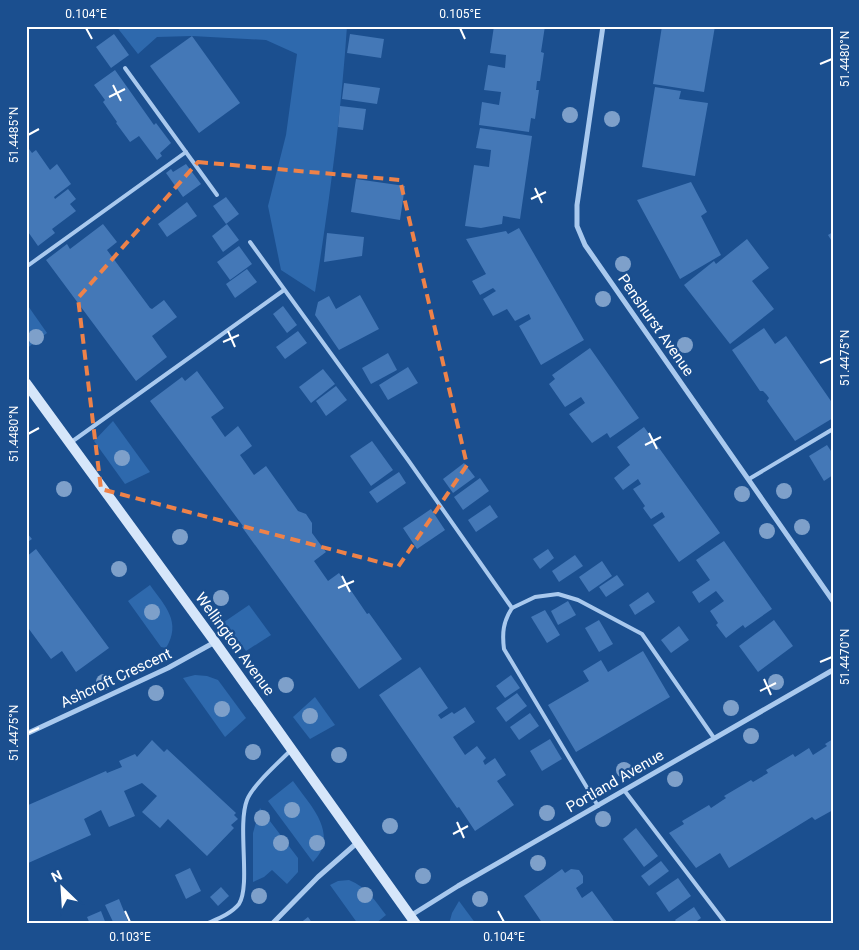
<svg xmlns="http://www.w3.org/2000/svg" width="859" height="950" viewBox="0 0 859 950" font-family="Roboto,sans-serif">
	<style>
		.green { fill: #2e69ad }
		.building { fill: #4478b7 }
		.lines { fill: none; stroke-linecap: round; stroke-linejoin: round }
		.lane { stroke: #a9c9ee; stroke-width: 4 }
		.street { stroke: #a9c9ee; stroke-width: 5 }
		.secondary { stroke: #d6e6fa; stroke-width: 10 }
		.tree { fill: #7ea0ca }
		.marked { fill: none; stroke: #ee8249; stroke-width: 4; stroke-dasharray: 10 6; stroke-linejoin: round }
		.ticks { fill: none; stroke: #fff; stroke-width: 2 }
		.labels { text-anchor: middle; stroke-width: 4.5; stroke-linejoin: round; paint-order: stroke }
		.street-label { font-size: 15px; fill: #fff; stroke: #1b4f8f }
		.neatline { fill: none; stroke: #fff; stroke-width: 2 }
		.ticks-label { font-size: 12px; text-anchor: middle; fill: #fff }
	</style>
	<rect width="100%" height="100%" fill="#1b4f8f"/>
	<!-- green -->
	<g class="green">
		<path d="M116 26H347C341 116 329 204 315 292L281 270 268 206 286 135 297 54 266 40 192 36 157 37 138 54Z"/>
		<path d="M26 303 47 333 26 349Z"/>
		<path d="M113 421 150 472 125 484 94 441Z"/>
		<path d="M150 585C165 606 182 622 166 648L161 647 128 601Z"/>
		<path d="M249 605 271 635 246 651 224 622Z"/>
		<path d="M195 675 207 676 218 680 246 718 225 737 183 678Z"/>
		<path d="M315 697 335 725 310 739 293 717Z"/>
		<path d="M293 781C306 800 331 824 322 849 320 854 316 858 313 862L268 801Z"/>
		<path d="M260 808 298 858V872L287 884 272 870 264 877 253 882V833Z"/>
		<path d="M349 880C367 887 375 901 386 915L375 924H358L330 885 338 881Z"/>
		<path d="M459 901 476 924H449L452 913Z"/>
	</g>
	<!-- building -->
	<g class="building">
		<path d="M494 26H545L541 52 544 53 540 81H537L536 90H539L535 119 531 118 529 132 479 125 482 102 499 105 501 92 484 90 488 65 505 68 506 55 490 53Z"/>
		<path d="M662 26H715L704 92 653 84Z"/>
		<path d="M114 34 129 55 111 68 96 47Z"/>
		<path d="M350 34 384 39 381 58 347 53Z"/>
		<path d="M192 36 240 103 199 133 150 66Z"/>
		<path d="M115 70 154 125 156 123 171 143 160 153 162 156 157 160 139 136 130 142 116 123 117 122 103 102 105 100 94 85Z"/>
		<path d="M344 83 380 88 377 104 342 99Z"/>
		<path d="M655 87 681 91 679 99 708 103 695 176 642 167Z"/>
		<path d="M340 106 366 109 363 130 338 127Z"/>
		<path d="M480 128 532 136 520 219 503 216 502 224 481 228 465 226 474 165 489 167 491 150 476 148Z"/>
		<path d="M26 145 32 153 36 150 50 170 57 164 71 184 54 197 55 199 68 189 76 199 70 204 76 211 52 229 55 233 38 246 26 229Z"/>
		<path d="M186 164 201 184 183 197 166 173 171 169 173 172Z"/>
		<path d="M356 179 405 186 400 220 351 212Z"/>
		<path d="M691 182 707 212 701 216 721 255 680 279 637 200Z"/>
		<path d="M226 197 239 214 226 224 213 206Z"/>
		<path d="M187 202 197 216 167 237 158 224Z"/>
		<path d="M103 224 117 242 107 250 150 308 152 309 164 300 177 317 152 336 167 357 136 381 46 260 67 244 70 249Z"/>
		<path d="M227 224 239 240 223 252 212 236Z"/>
		<path d="M519 228 584 340 541 365 519 326 531 319 529 314 515 321 507 309 493 316 483 299 496 291 493 288 480 295 472 281 486 274 466 239 506 231 508 234Z"/>
		<path d="M833 232V243L828 235Z"/>
		<path d="M327 233 364 237 362 256 324 262Z"/>
		<path d="M747 239 769 268 752 281 774 309 730 344 684 285 714 261 716 264Z"/>
		<path d="M239 246 252 264 230 280 217 262Z"/>
		<path d="M247 269 257 282 235 298 226 284Z"/>
		<path d="M360 295 379 329 339 350 315 315 318 302 329 296 336 309Z"/>
		<path d="M283 306 297 325 287 333 273 314Z"/>
		<path d="M764 328 775 344 786 336 833 404V418L795 441 767 401 769 398 766 394 763 391H760L732 350Z"/>
		<path d="M298 331 307 343 285 359 276 347Z"/>
		<path d="M590 348 639 418 610 438 607 433 592 443 569 414 585 403 581 397 565 407 549 384 555 379 552 375Z"/>
		<path d="M388 353 397 370 371 384 362 368Z"/>
		<path d="M408 367 418 383 388 400 379 385Z"/>
		<path d="M323 369 335 384 311 403 299 387Z"/>
		<path d="M197 371 224 408 211 417 225 437 238 426 252 446 240 455 254 475 266 466 298 511 306 514 312 523V533L326 552 314 561 328 581 339 573 367 614 369 613 402 659 359 689 242 527 243 526 150 401 182 377 185 381Z"/>
		<path d="M336 386 347 400 326 416 316 401Z"/>
		<path d="M644 427 720 533 679 562 653 525 665 517 662 512 651 519 643 508 645 506 633 489 641 484 638 479 623 490 614 478 630 465 617 447Z"/>
		<path d="M372 441 393 470 371 486 350 456Z"/>
		<path d="M827 445 833 454V475L824 481 809 456Z"/>
		<path d="M464 463 475 477 453 493 443 479Z"/>
		<path d="M399 472 406 483 377 503 369 492Z"/>
		<path d="M480 478 489 491 463 510 454 497Z"/>
		<path d="M490 505 498 517 476 532 468 520Z"/>
		<path d="M431 509 445 530 417 549 403 528Z"/>
		<path d="M26 532 32 539 26 543Z"/>
		<path d="M724 541 772 609 745 628 743 625 726 638 716 625 718 623 710 611 724 601 716 591 699 603 692 592 710 580 696 560Z"/>
		<path d="M36 549 109 648 76 672 62 651 51 659 26 625V557Z"/>
		<path d="M548 549 554 558 540 569 533 559Z"/>
		<path d="M575 555 583 566 559 582 552 571Z"/>
		<path d="M602 561 612 576 589 592 579 577Z"/>
		<path d="M617 575 624 585 606 597 599 587Z"/>
		<path d="M648 592 655 602 635 615 629 605Z"/>
		<path d="M568 601 576 615 558 625 551 611Z"/>
		<path d="M545 610 560 635 547 643 531 617Z"/>
		<path d="M599 620 613 644 599 652 585 628Z"/>
		<path d="M774 620 793 646 758 672 739 646Z"/>
		<path d="M679 626 689 640 671 653 661 640Z"/>
		<path d="M643 651 670 697 576 752 548 705 589 681 583 671 601 660 608 672Z"/>
		<path d="M420 667 448 708 438 715 441 719 452 712 454 714 465 707 475 722 453 737 465 755 477 746 486 758 483 761 485 765 495 758 506 775 497 781 514 805 475 831 459 807 457 808 379 695Z"/>
		<path d="M511 675 520 688 505 698 496 686Z"/>
		<path d="M517 693 527 706 506 722 496 708Z"/>
		<path d="M530 713 539 726 519 740 510 727Z"/>
		<path d="M550 739 562 759 542 771 530 751Z"/>
		<path d="M833 739V810L815 820 812 817 729 868 720 853 696 868 669 833 684 824 682 821 709 805 711 808 726 798 724 796 751 780 753 782 768 773 766 770 793 754 795 757 809 748 813 755 827 746 825 744Z"/>
		<path d="M152 740 164 752 167 749 236 813 234 815 238 819 231 825 234 828 207 856 168 819 160 828 142 812 157 796 142 783 124 791 135 816 109 827 101 810 84 819 91 835 26 864V806L106 771 107 773 122 767 119 761 135 754 137 757Z"/>
		<path d="M636 828 658 856 644 867 623 839Z"/>
		<path d="M661 861 669 871 649 886 641 876Z"/>
		<path d="M190 868 201 891 186 899 175 875Z"/>
		<path d="M562 869 565 873 571 869 579 870 583 876V883L576 888 582 898 592 891 616 924H543L524 896Z"/>
		<path d="M678 878 691 896 669 912 656 893Z"/>
		<path d="M221 887 229 896 218 906 210 897Z"/>
		<path d="M119 899 129 924H114L105 905Z"/>
		<path d="M694 907 701 918 693 924H678L675 920Z"/>
		<path d="M101 911 106 924H90L87 917Z"/>
		<path d="M308 917 313 924H299Z"/>
	</g>
	<g class="lines">
		<!-- lane -->
		<g class="lane">
			<path d="M125 68 217 195"/>
			<path d="M250 242 408 460 512 608 535 597 558 594 578 600 642 634 714 738"/>
			<path d="M26 267 186 152"/>
			<path d="M70 443 284 290"/>
			<path d="M749 479 833 429"/>
			<path d="M512 608C503 622 502 633 504 649L598 806"/>
			<path d="M624 790 726 924"/>
			<path d="M206 924C217 919 231 914 239 904 251 885 237 826 247 800 253 785 278 763 290 751"/>
		</g>
		<!-- street -->
		<g class="street">
			<path d="M603 26 577 205V226L585 245 833 601"/>
			<path d="M26 734 168 668 215 642"/>
			<path d="M410 916 458 886 833 670"/>
			<path d="M272 924 318 877 358 842"/>
		</g>
		<!-- secondary -->
		<path class="secondary" d="M26 383 215 642 416 924"/>
	</g>
	<!-- trees -->
	<g class="tree">
		<circle cx="570" cy="115" r="8"/>
		<circle cx="612" cy="119" r="8"/>
		<circle cx="623" cy="264" r="8"/>
		<circle cx="603" cy="299" r="8"/>
		<circle cx="36" cy="337" r="8"/>
		<circle cx="685" cy="345" r="8"/>
		<circle cx="122" cy="458" r="8"/>
		<circle cx="64" cy="489" r="8"/>
		<circle cx="784" cy="491" r="8"/>
		<circle cx="742" cy="494" r="8"/>
		<circle cx="802" cy="527" r="8"/>
		<circle cx="767" cy="531" r="8"/>
		<circle cx="180" cy="537" r="8"/>
		<circle cx="119" cy="569" r="8"/>
		<circle cx="221" cy="598" r="8"/>
		<circle cx="152" cy="612" r="8"/>
		<circle cx="104" cy="682" r="8"/>
		<circle cx="776" cy="682" r="8"/>
		<circle cx="286" cy="685" r="8"/>
		<circle cx="156" cy="693" r="8"/>
		<circle cx="731" cy="708" r="8"/>
		<circle cx="222" cy="709" r="8"/>
		<circle cx="310" cy="716" r="8"/>
		<circle cx="751" cy="736" r="8"/>
		<circle cx="253" cy="752" r="8"/>
		<circle cx="339" cy="755" r="8"/>
		<circle cx="624" cy="770" r="8"/>
		<circle cx="675" cy="779" r="8"/>
		<circle cx="292" cy="810" r="8"/>
		<circle cx="547" cy="813" r="8"/>
		<circle cx="262" cy="818" r="8"/>
		<circle cx="603" cy="819" r="8"/>
		<circle cx="390" cy="826" r="8"/>
		<circle cx="281" cy="843" r="8"/>
		<circle cx="317" cy="843" r="8"/>
		<circle cx="538" cy="863" r="8"/>
		<circle cx="423" cy="876" r="8"/>
		<circle cx="365" cy="895" r="8"/>
		<circle cx="259" cy="896" r="8"/>
		<circle cx="480" cy="899" r="8"/>
	</g>
	<!-- marked area -->
	<path class="marked" d="M198 162 400 180 467 465 398 567 101 489 78 298Z"/>
	<!-- ticks -->
	<path class="ticks" d="M86 28 92 39M460 28 465 39M820 64 832 59M113 85 121 101M109 97 125 89M28 135 39 129M535 188 542 203M531 199 546 192M228 331 235 347M223 342 239 335M820 363 832 358M649 433 657 449M28 434 39 428M645 445 661 437M342 576 350 592M338 588 354 581M820 662 832 657M764 679 771 695M760 691 776 683M28 733 39 728M457 822 464 838M453 834 468 826M125 911 130 922M498 911 504 922"/>
	<g class="labels">
		<!-- street labels -->
		<g class="street-label">
			<text transform="translate(656 325) rotate(55)" y="5">Penshurst Avenue</text>
			<text transform="translate(235 644) rotate(54)" y="5">Wellington Avenue</text>
			<text transform="translate(116 678) rotate(-25)" y="5">Ashcroft Crescent</text>
			<text transform="translate(615 781) rotate(-30)" y="5">Portland Avenue</text>
		</g>
	</g>
	<!-- border -->
	<rect width="859" height="950" fill="none" stroke="#1b4f8f" stroke-width="55"/>
	<!-- north arrow -->
	<g transform="translate(62 888) rotate(335)" stroke="#1b4f8f" stroke-width="4" paint-order="stroke">
	<path d="M0-4L9 19L0 12L-9 19Z" fill="#ffffff"/>
	<text y="-8" font-size="14" font-weight="bold" text-anchor="middle" fill="#ffffff">N</text>
	</g>
	<rect x="28" y="28" width="804" height="894" class="neatline"/>
	<g class="ticks-label">
		<text x="86" y="18">0.104°E</text>
		<text x="460" y="18">0.105°E</text>
		<text transform="translate(845 59) rotate(-90)" y="4">51.4480°N</text>
		<text transform="translate(14 135) rotate(-90)" y="4">51.4485°N</text>
		<text transform="translate(845 358) rotate(-90)" y="4">51.4475°N</text>
		<text transform="translate(14 434) rotate(-90)" y="4">51.4480°N</text>
		<text transform="translate(845 657) rotate(-90)" y="4">51.4470°N</text>
		<text transform="translate(14 733) rotate(-90)" y="4">51.4475°N</text>
		<text x="130" y="941">0.103°E</text>
		<text x="504" y="941">0.104°E</text>
	</g>
</svg>
